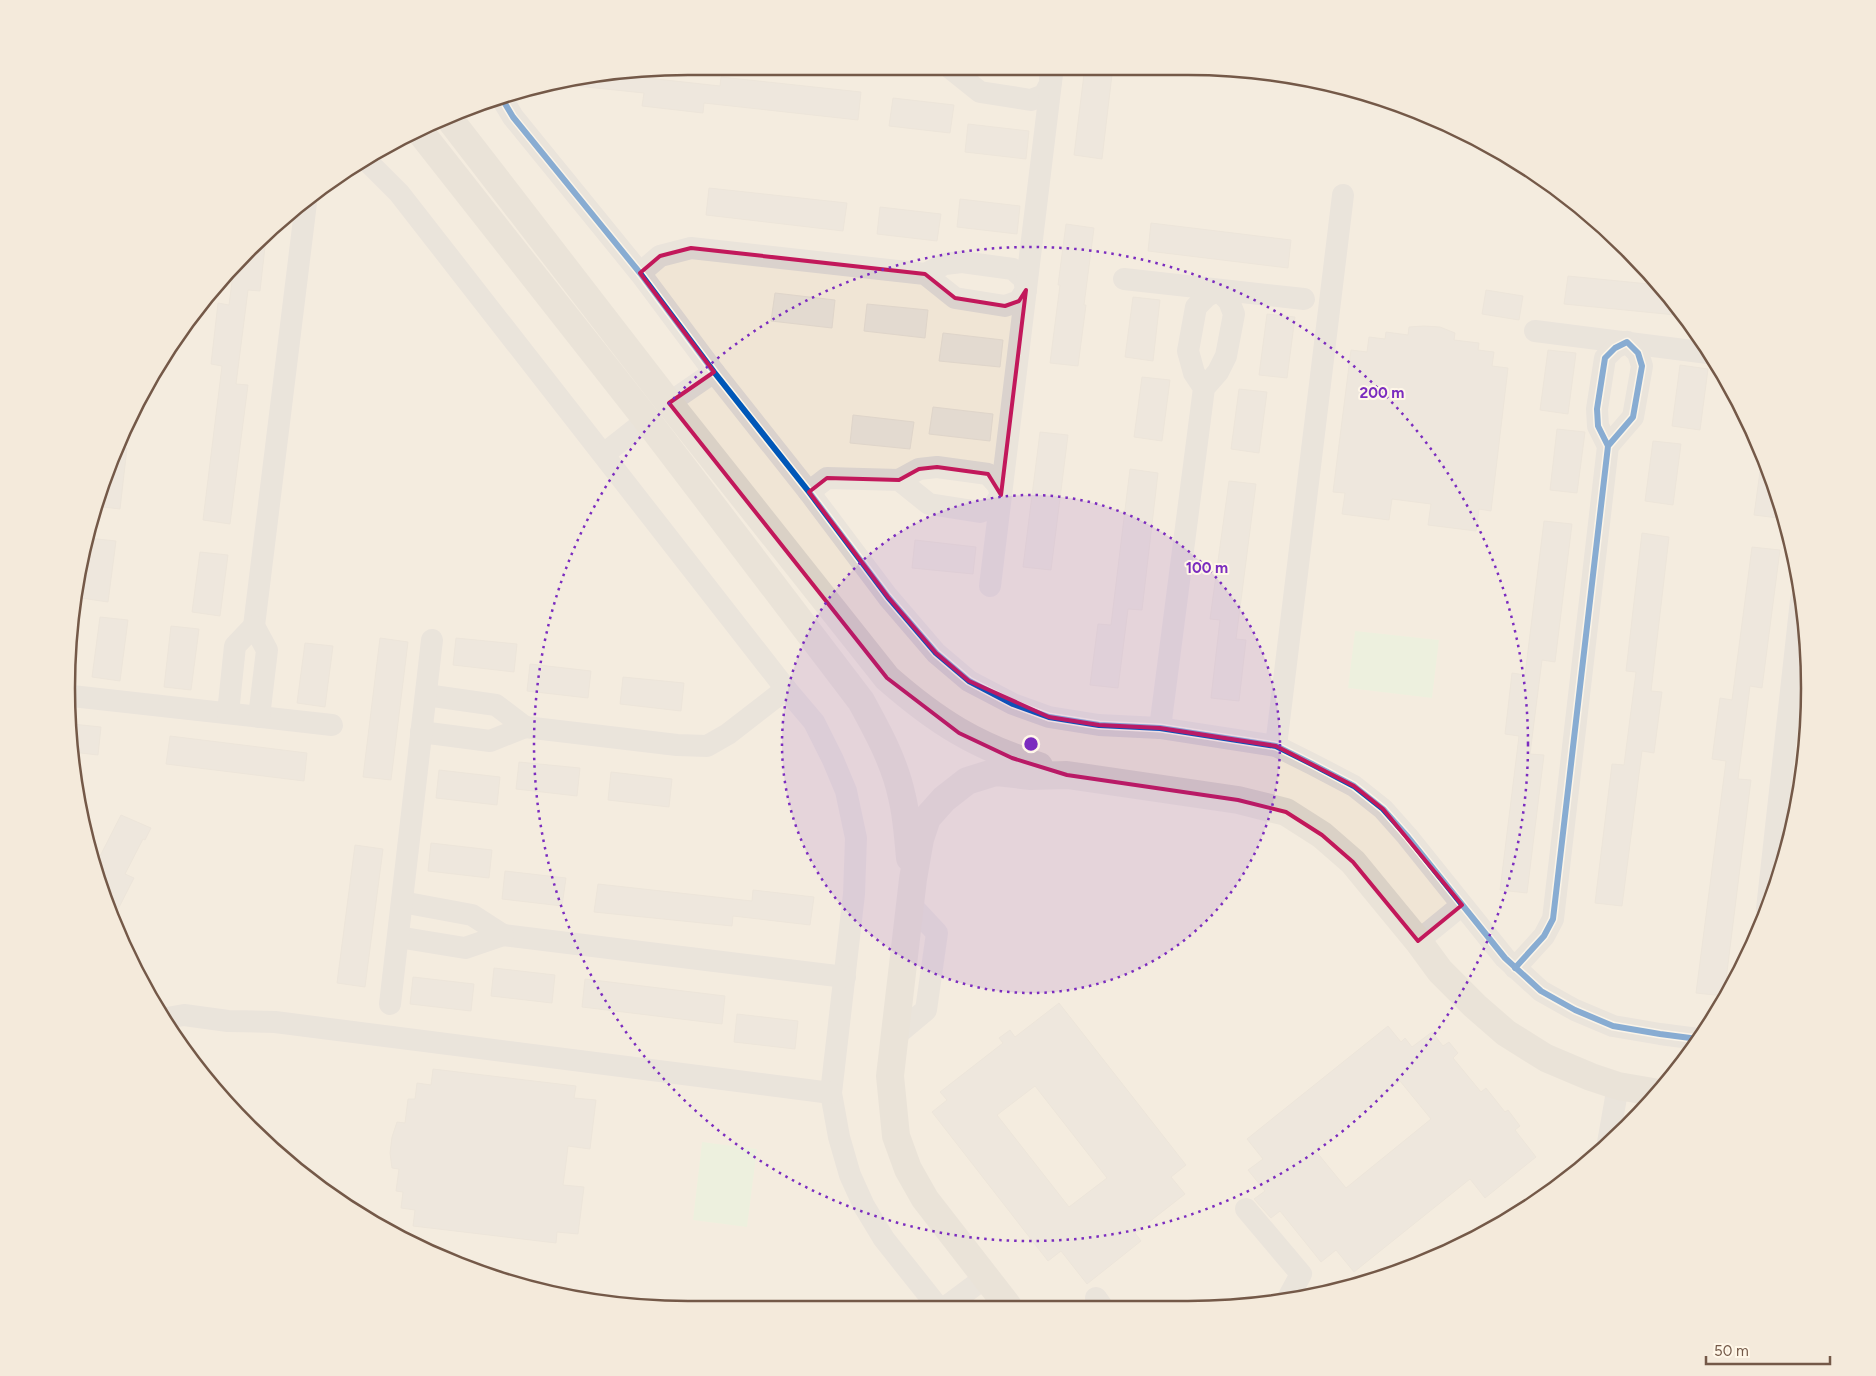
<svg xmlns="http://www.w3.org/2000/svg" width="1876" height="1376" viewBox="0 0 1876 1376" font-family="Figtree,sans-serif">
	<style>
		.residential { fill: #f0e5d5 }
		.green { fill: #e1eed2 }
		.building { fill: #e3dad0; stroke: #dfd5ca; fill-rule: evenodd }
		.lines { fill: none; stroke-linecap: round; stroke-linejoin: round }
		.minor { stroke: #dad2cd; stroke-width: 22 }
		.major { stroke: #dad1c6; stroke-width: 28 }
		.cycleway-casing { stroke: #fff7e8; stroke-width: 9 }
		.cycleway { stroke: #0057b8; stroke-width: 6 }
		.marked { fill: none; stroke: #c2185b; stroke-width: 4; stroke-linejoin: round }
		.ring { fill: none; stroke: #7b2cbf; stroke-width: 2.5; stroke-dasharray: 2.5 5 }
		.rim { fill: none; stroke: #745948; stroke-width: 2.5 }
		.centre { fill: #7b2cbf; stroke: #fff7e8; stroke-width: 2.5 }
		.ring-label { font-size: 15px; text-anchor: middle; font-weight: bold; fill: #7b2cbf; stroke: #fff7e8; stroke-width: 4; stroke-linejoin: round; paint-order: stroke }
	</style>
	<rect width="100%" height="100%" fill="#f7f2e8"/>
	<!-- residential -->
	<path class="residential" d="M688 66H1188L1349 87 1426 114 1533 171 1598 221 1681 309 1745 413 1788 527 1808 647 1804 769 1777 888 1727 999 1656 1098 1567 1181 1426 1262 1269 1304 647 1308 527 1288 413 1245 278 1156 195 1067 113 926 72 769V607L99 488 130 413 220 278 343 171 413 130 527 88Z"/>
	<!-- green -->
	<g class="green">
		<path d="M1355 631 1439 640 1432 698 1348 688Z"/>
		<path d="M702 1142 757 1149 747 1227 693 1220Z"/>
	</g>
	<!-- building -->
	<g class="building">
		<path d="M1085 66H1113L1102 159 1074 155Z"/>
		<path d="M629 74V76L720 86 721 77 861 92 858 120 704 103 703 113 642 106 644 93 577 86V81Z"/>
		<path d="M893 98 954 105 950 133 889 126Z"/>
		<path d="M968 124 1029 131 1026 159 965 152Z"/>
		<path d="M709 188 847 203 843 231 706 215Z"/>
		<path d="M960 199 1020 206 1017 234 957 227Z"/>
		<path d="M880 207 941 214 937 241 877 234Z"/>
		<path d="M1151 223 1291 240 1288 268 1148 251Z"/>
		<path d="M1066 224 1094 228 1084 305H1086L1078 366 1050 363 1060 285H1058Z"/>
		<path d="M266 238 260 291 248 290 236 384 248 385 230 524 203 520 222 366 211 364 218 303 229 305 234 266Z"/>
		<path d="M1568 276 1659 285 1681 309 1686 316 1564 304Z"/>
		<path d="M1486 290 1523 296 1519 320 1482 314Z"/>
		<path d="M775 293 835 300 832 328 771 321Z"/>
		<path d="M1133 297 1160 300 1153 361 1125 357Z"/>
		<path d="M867 304 928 310 925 338 864 331Z"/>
		<path d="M1267 314 1295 317 1287 378 1259 375Z"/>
		<path d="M1424 326 1440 327 1455 333 1454 340 1479 343 1478 350 1494 352 1492 366 1508 368 1491 511 1479 509 1476 531 1428 525 1431 504 1392 499 1389 520 1342 514 1345 493 1333 492 1351 350 1367 352 1369 337 1385 339 1386 332 1408 335 1409 327Z"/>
		<path d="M943 333 1003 340 1000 367 939 361Z"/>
		<path d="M1548 350 1576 353 1568 414 1540 410Z"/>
		<path d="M1680 365 1708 369 1700 430 1672 426Z"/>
		<path d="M1142 377 1170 380 1162 441 1134 437Z"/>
		<path d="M1239 389 1267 392 1259 453 1231 449Z"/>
		<path d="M933 407 993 414 990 441 929 434Z"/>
		<path d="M853 415 914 422 910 449 850 443Z"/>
		<path d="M1557 429 1585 432 1577 493 1550 490Z"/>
		<path d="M1040 432 1068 435 1051 570 1023 567Z"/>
		<path d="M1653 441 1681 444 1673 505 1645 501Z"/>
		<path d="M116 447 127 448 120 509 95 506 99 488Z"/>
		<path d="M1762 457 1776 494 1786 519 1754 515Z"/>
		<path d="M1130 469 1158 473 1142 610 1128 609 1118 688 1090 685 1098 624 1111 625Z"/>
		<path d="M1229 481 1256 484 1236 639 1246 640 1239 701 1211 698 1220 620 1210 619Z"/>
		<path d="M1544 521 1572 524 1555 662 1542 660 1530 754 1544 755 1527 893 1500 890 1519 736 1505 734 1512 673 1525 675Z"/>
		<path d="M1642 533 1669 537 1651 691 1662 692 1654 753 1642 751 1622 906 1595 903 1612 764 1624 765 1636 672 1626 671Z"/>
		<path d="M88 538 116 541 108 602 81 598Z"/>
		<path d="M915 540 976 547 973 574 912 568Z"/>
		<path d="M1752 547 1780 550 1762 688 1750 686 1738 779 1751 780 1724 996 1696 993 1726 761 1712 759 1720 698 1732 700Z"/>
		<path d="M200 552 228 555 220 616 192 612Z"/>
		<path d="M100 617 128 620 120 681 92 677Z"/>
		<path d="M171 626 199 629 191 690 164 687Z"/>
		<path d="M380 638 408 642 391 780 363 777Z"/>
		<path d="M456 638 517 644 514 672 453 665Z"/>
		<path d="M305 643 333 646 325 707 297 703Z"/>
		<path d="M530 664 591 671 588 698 527 691Z"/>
		<path d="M623 677 684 683 681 711 620 704Z"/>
		<path d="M72 724 101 727 98 755 72 752Z"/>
		<path d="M170 736 307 753 304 781 166 764Z"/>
		<path d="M519 762 580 768 577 796 516 789Z"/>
		<path d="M439 770 500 777 497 805 436 798Z"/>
		<path d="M611 772 672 779 669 807 608 800Z"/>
		<path d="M121 815 151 828 145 840 143 839 125 874 134 878 112 921 97 862Z"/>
		<path d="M431 843 492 850 489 878 428 871Z"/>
		<path d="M355 845 383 849 365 987 337 983Z"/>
		<path d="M505 871 566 878 562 906 502 899Z"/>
		<path d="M598 884 752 901 753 890 814 897 810 925 733 916 732 926 594 912Z"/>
		<path d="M494 968 555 975 552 1003 491 996Z"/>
		<path d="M413 977 474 984 471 1011 410 1004Z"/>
		<path d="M585 979 725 996 722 1024 582 1007Z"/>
		<path d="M1059 1003 1186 1165 1171 1177 1185 1194 1135 1233 1141 1241 1087 1284 1061 1251 1048 1261 932 1112 947 1100 940 1092 1003 1043 999 1038 1010 1030 1015 1037ZM1035 1086 1107 1178 1069 1207 997 1115Z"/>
		<path d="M737 1014 798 1021 795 1049 734 1042Z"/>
		<path d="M1388 1026 1401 1042 1405 1038 1412 1047 1432 1032 1443 1046 1449 1042 1458 1053 1453 1058 1481 1092 1486 1088 1505 1112 1508 1110 1520 1126 1515 1130 1536 1157 1485 1198 1470 1179 1354 1272 1336 1250 1321 1262 1280 1211 1271 1218 1254 1199 1265 1191 1248 1170 1263 1159 1247 1139ZM1400 1081 1431 1119 1346 1188 1315 1150Z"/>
		<path d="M433 1069 576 1086 574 1098 596 1100 590 1149 568 1146 566 1163 563 1185 584 1187 578 1234 557 1232 556 1243 413 1226 415 1210 401 1208 403 1192 396 1191 399 1169 392 1168 390 1153 392 1137 397 1122 405 1123 408 1099H415L417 1083 431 1085Z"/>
	</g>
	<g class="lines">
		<!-- minor -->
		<g class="minor">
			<path d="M950 68 980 92 1031 100 1044 95 1051 82 1050 79"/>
			<path d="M501 97 513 117 640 273 714 372 809 492 888 597 936 653 969 681 1013 704 1049 717 1099 725 1160 728 1276 746 1312 764 1354 786 1383 809 1407 836 1505 958 1541 991 1575 1010 1613 1026 1660 1034 1698 1039"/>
			<path d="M364 158 399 193 786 689 814 722 833 760 846 791 856 838 854 894 831 1093 839 1137 850 1175 864 1206 884 1239 938 1307"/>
			<path d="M640 273 660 256 691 248 925 274 945 264 962 262 1013 269 1024 279 1026 290 1019 301 1005 306 955 298 925 274"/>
			<path d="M1124 279 1304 299"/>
			<path d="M1535 331 1708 353"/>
			<path d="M669 403 714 372"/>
			<path d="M604 454 647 420"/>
			<path d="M809 492 827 478 899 480 919 469 937 467 988 474 998 485 1001 495 993 507 980 512 929 504 899 480"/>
			<path d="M990 586 1053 66"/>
			<path d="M254 626 306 203"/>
			<path d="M72 696 332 725"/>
			<path d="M228 713 235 646 254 626 267 650 259 717"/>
			<path d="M525 727 677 745 707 746 728 734 786 689"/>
			<path d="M1160 728 1204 388 1218 372 1226 356 1234 314 1229 301 1218 290 1207 296 1196 307 1188 351 1194 373 1204 388"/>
			<path d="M421 732 490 741 525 727 496 705 426 695"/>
			<path d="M1276 746 1343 195"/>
			<path d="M1767 909 1801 600"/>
			<path d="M503 935 845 977"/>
			<path d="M398 937 465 948 503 935 472 915 402 902"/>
			<path d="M1418 941 1462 905"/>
			<path d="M1515 968 1544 936 1553 919 1608 446 1598 426 1597 409 1605 358 1615 348 1627 342 1638 353 1642 366 1633 417 1608 446"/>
			<path d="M390 1004 432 640"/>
			<path d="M167 1018 184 1015 228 1021 275 1022 831 1093"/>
			<path d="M895 1036 926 1010 937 933 910 904"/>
			<path d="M1608 1143 1618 1086"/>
			<path d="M1246 1209 1301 1274 1287 1300"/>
			<path d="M1096 1298 1101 1305"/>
			<path d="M947 1306 986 1277"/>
		</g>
		<!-- major -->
		<g class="major">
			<path d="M448 117 669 403 887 678C937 722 976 746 1039 766"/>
			<path d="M418 129 647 420 861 701C878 732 895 763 902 797 907 817 908 838 910 858"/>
			<path d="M1008 1306 925 1199 908 1169 896 1136 890 1076 913 879 920 839 927 818 944 799 967 781 996 772 1031 776 1067 775 1238 800 1286 812 1322 835 1353 862 1418 941 1440 971 1475 1006 1506 1033 1546 1058 1591 1077 1618 1086 1659 1093"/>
		</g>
		<!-- cycleway casing -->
		<g class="cycleway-casing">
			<g id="cycleway">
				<path d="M501 97 513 117 640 273 714 372 809 492 888 597 936 653 969 681 1013 704 1049 717 1099 725 1160 728 1276 746 1312 764 1354 786 1383 809 1407 836 1505 958 1541 991 1575 1010 1613 1026 1660 1034 1698 1039"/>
				<path d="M1515 968 1544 936 1553 919 1608 446 1598 426 1597 409 1605 358 1615 348 1627 342 1638 353 1642 366 1633 417 1608 446"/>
			</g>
		</g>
		<!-- cycleway -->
		<use href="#cycleway" class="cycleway"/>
	</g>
	<!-- marked area -->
	<path d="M0 0H1876V1376H0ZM691 248 925 274 955 298 1005 306 1019 301 1026 290 1001 495 988 474 937 467 919 469 899 480 827 478 809 492 888 597 936 653 969 681 1049 717 1099 725 1160 728 1276 746 1354 786 1383 809 1462 905 1418 941 1353 862 1322 835 1286 812 1238 800 1067 775 1012 758 959 733 887 678 669 403 714 372 640 273 660 256Z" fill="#f7f2e8" fill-opacity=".55" fill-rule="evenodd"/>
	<path class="marked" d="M691 248 925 274 955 298 1005 306 1019 301 1026 290 1001 495 988 474 937 467 919 469 899 480 827 478 809 492 888 597 936 653 969 681 1049 717 1099 725 1160 728 1276 746 1354 786 1383 809 1462 905 1418 941 1353 862 1322 835 1286 812 1238 800 1067 775 1012 758 959 733 887 678 669 403 714 372 640 273 660 256Z"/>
	<!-- distance rings -->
	<circle cx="1031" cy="744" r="249" fill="#7b2cbf" fill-opacity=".12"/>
	<g class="ring">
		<circle cx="1031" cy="744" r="249"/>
		<circle cx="1031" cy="744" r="497"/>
	</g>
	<!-- crop -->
	<path d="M0 0H1876V1376H0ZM688 75H1188A613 613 0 0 1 1801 688V688A613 613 0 0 1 1188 1301H688A613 613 0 0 1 75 688V688A613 613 0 0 1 688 75Z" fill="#f4eadb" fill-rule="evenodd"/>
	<path class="rim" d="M688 75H1188A613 613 0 0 1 1801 688V688A613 613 0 0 1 1188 1301H688A613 613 0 0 1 75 688V688A613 613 0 0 1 688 75Z"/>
	<circle cx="1031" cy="744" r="8" class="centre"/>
	<g class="ring-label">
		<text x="1382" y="398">200 m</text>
		<text x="1207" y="573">100 m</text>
	</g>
	<!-- scale -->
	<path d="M1706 1356v8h124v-8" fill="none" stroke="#745948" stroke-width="2.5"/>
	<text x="1714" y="1356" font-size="15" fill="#745948" stroke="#fff7e8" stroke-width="4" paint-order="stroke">50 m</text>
</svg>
